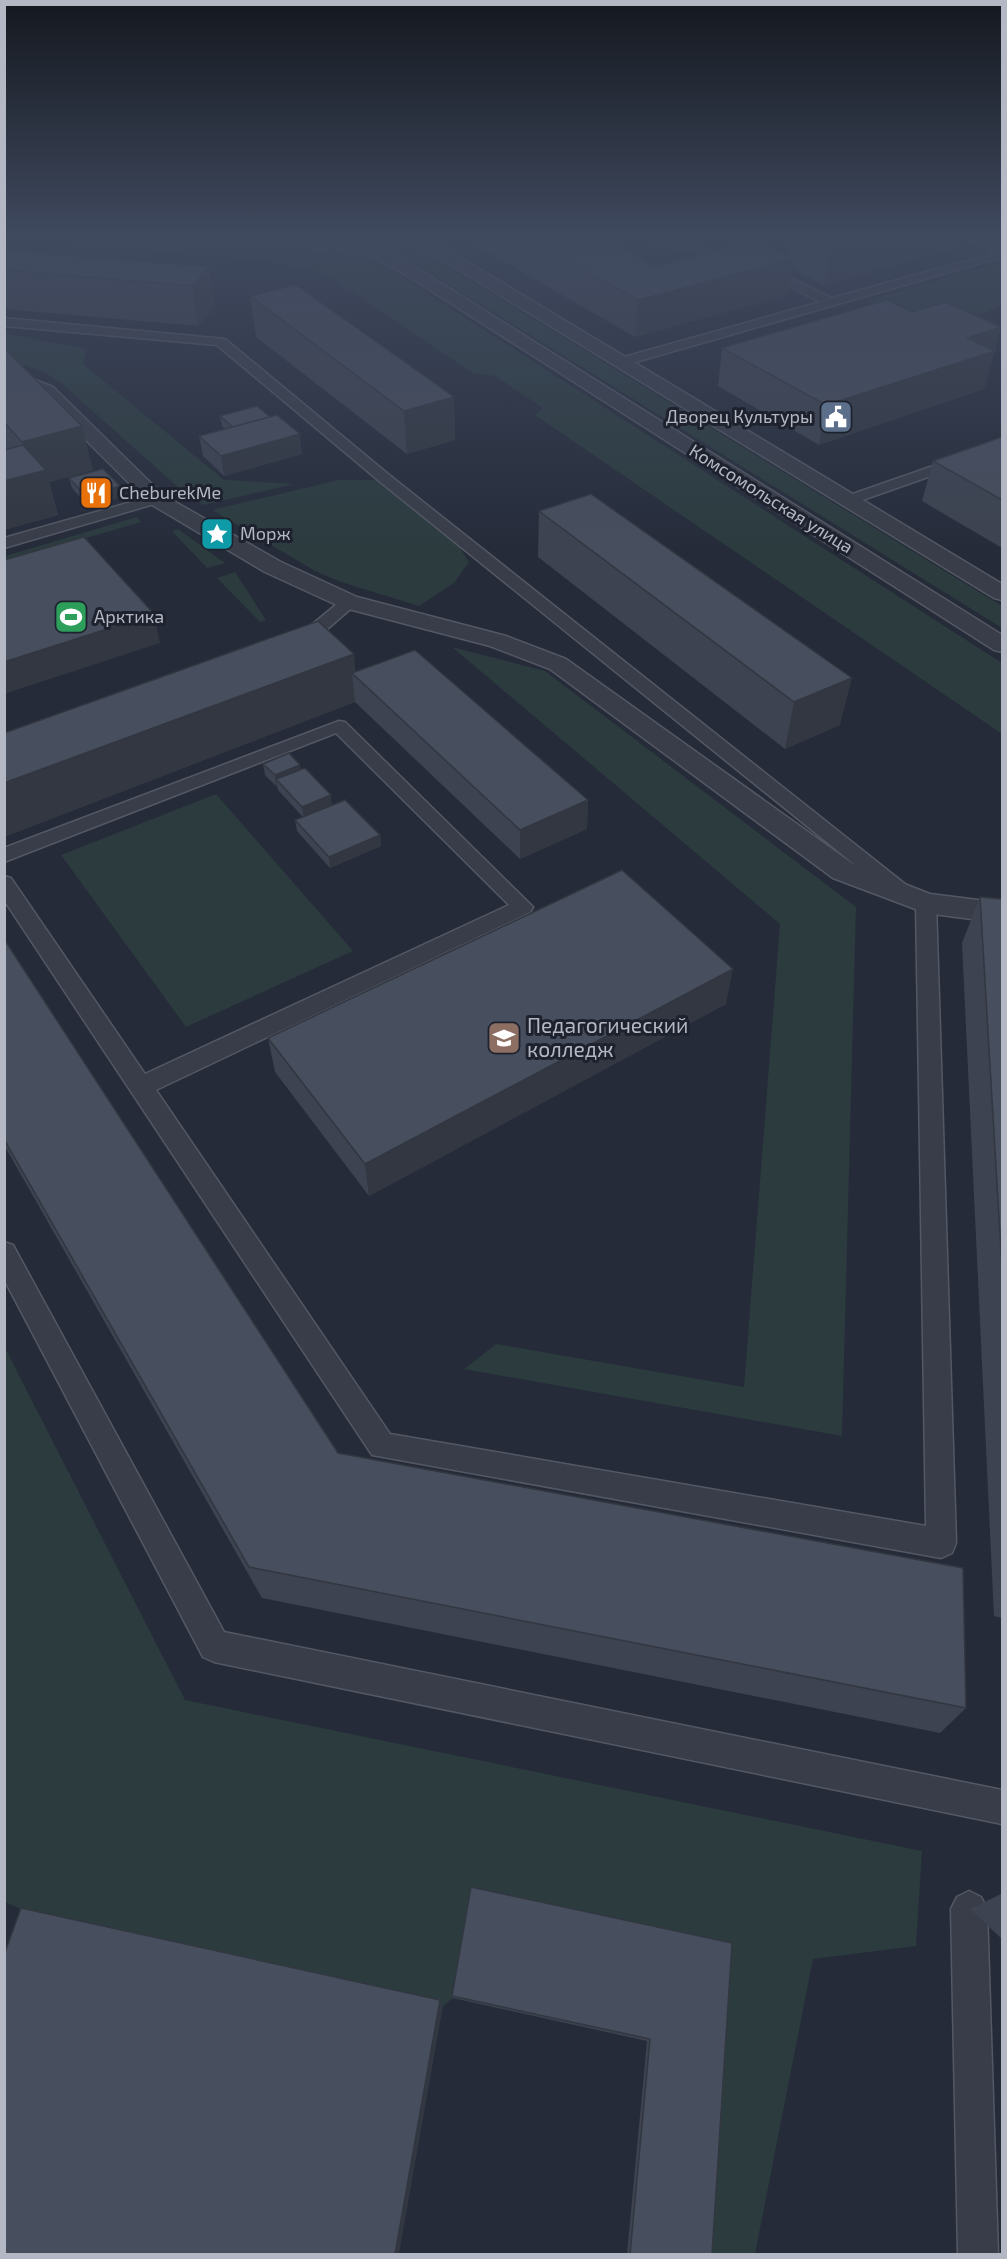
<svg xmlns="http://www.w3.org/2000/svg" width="1007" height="2259" viewBox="0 0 1007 2259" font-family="'Exo 2',sans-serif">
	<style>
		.green { fill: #2b3b3e }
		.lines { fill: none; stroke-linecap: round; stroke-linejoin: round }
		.service-casing { stroke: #545864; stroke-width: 3 }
		.minor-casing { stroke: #545864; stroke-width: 3 }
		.tertiary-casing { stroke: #545864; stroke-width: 3 }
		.secondary-casing { stroke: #545864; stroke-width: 3 }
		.service { fill: #393d49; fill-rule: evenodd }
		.minor { fill: #393d49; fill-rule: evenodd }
		.tertiary { fill: #393d49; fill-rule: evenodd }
		.secondary { fill: #474c5c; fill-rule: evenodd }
		.wall { fill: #3d4350 }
		.shaded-wall { fill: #323741 }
		.building { fill: #474e5d; stroke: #323741; stroke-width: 1.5 }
		.labels { text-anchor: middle; stroke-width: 6; stroke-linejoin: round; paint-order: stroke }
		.far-poi-label { font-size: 18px; fill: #b4b8c5; stroke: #1e222e; text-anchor: start }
		.far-street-label { font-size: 18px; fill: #b4b8c5; stroke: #1e222e }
		.poi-label { font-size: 21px; fill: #b4b8c5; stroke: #1e222e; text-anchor: start }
	</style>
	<rect width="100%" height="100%" fill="#252b39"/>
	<!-- green -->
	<g class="green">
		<path d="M4 235H130L324 250 357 256 383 265 1002 663V734L535 415 543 408 495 376 473 373 332 278 309 269 268 261 5 238Z"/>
		<path d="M280 235C336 235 382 231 434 258L1002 606V628L416 264C373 241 328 239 280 235Z"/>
		<path d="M996 263 1002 266V305L972 318 911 321 866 301Z"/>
		<path d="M4 333 86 349 83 364 224 480 294 484 204 505 188 496 60 382 44 372 5 359Z"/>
		<path d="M339 480H376L458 545 469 562 454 583 419 606 341 582 315 571 212 510Z"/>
		<path d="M137 517 141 522 5 562V556Z"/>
		<path d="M178 529 225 563 207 568 172 531Z"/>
		<path d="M235 572 266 620 260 622 217 578Z"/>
		<path d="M452 647 545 671 856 907 842 1436 464 1369 496 1344 744 1387 780 924Z"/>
		<path d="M216 794 353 951 186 1027 61 855Z"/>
		<path d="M4 1346 185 1700 922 1851 916 1946 813 1959 755 2254H709L729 1946 471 1891 453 1998 443 2006 40 1917 5 1902Z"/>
	</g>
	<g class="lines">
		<!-- service casing -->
		<g class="service-casing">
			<g id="service">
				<path d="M631 235H650L760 263 832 298 1002 251V257L622 366 616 362 617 359 820 302 752 267Z"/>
				<path d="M4 318 225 339 388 474 910 888 913 893 910 898H896L378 480 217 345 4 326Z"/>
				<path d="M1002 442V451L854 503H844L842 500 844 497Z"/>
				<path d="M156 495 161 496 163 499 161 502 4 548V538Z"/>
				<path d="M349 597 355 599 357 602 355 605 304 649H292L289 645 292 641 343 599Z"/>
				<path d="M339 721 345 722 533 907 530 912 156 1090 390 1434 926 1526 916 903 919 898H933L936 903 956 1543 952 1553 941 1558 372 1455 4 900V876L11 878 145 1074 509 905 336 733 4 862V848Z"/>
				<path d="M4 1242 13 1245 224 1632 1002 1790V1824L214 1662 203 1657 4 1279Z"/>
				<path d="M969 1891 981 1897 987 1909 998 2254H958L951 1909 957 1897Z"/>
			</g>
		</g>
		<!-- minor casing -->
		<g class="minor-casing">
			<path id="minor" d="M4 368 53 387 163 495 281 562 357 597 506 636 566 659 853 864 930 894 1002 903V923L926 913 833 878 550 669 490 646 341 607 265 572 149 503 41 395 4 380Z"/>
		</g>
		<!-- tertiary casing -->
		<g class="tertiary-casing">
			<g id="tertiary">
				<path d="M200 235C257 234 329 231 383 251 396 255 408 263 420 270L1002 635V652L994 650 408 276 373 257 339 250 208 240Z"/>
				<path d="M383 235C412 235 432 243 458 256L1002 584V600L994 598 446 262Z"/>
			</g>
		</g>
		<!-- secondary casing -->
		<g class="secondary-casing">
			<path id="secondary" d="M960 235H981L1002 244V254Z"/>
		</g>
		<!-- service -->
		<use href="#service" class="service"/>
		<!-- minor -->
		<use href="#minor" class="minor"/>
		<!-- tertiary -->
		<use href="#tertiary" class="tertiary"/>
		<!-- secondary -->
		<use href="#secondary" class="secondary"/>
	</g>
	<!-- wall -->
	<g class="wall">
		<path d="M459 235H597L655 266 726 248 727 240 788 256 791 235H959L956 248 824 285 792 269 788 295 635 337Z"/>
		<path d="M4 250 209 267 215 307 198 326 4 309Z"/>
		<path d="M250 296 454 397 455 440 407 454 256 337Z"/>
		<path d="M912 312 1001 327 984 389 819 445 718 386 722 348Z"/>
		<path d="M4 348 93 470 49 482 58 515 4 530Z"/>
		<path d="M220 416 302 454 224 476 203 456 199 436 225 429 222 426Z"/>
		<path d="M1002 437V548L922 501 933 461Z"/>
		<path d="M69 478 123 497 88 506 72 488Z"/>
		<path d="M539 511 840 725 785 749 538 557Z"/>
		<path d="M355 672 588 800 587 829 520 859 355 702 4 837V733Z"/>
		<path d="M263 764 301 769 332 805 380 835 381 846 330 868 297 831 295 820 303 817 278 790 277 786H276L265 775Z"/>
		<path d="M980 897 1002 899V1618L994 1616 962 943Z"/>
		<path d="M4 939 338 1453 966 1708 940 1733 262 1598 4 1145Z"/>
		<path d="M726 1004 369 1196 275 1072 268 1038Z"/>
		<path d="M1001 1894H1002V1939L970 1909Z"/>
		<path d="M732 1943 712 2254H627L647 2041 453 1998 452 1996Z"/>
	</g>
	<!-- shaded-wall -->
	<g class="shaded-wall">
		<path d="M882 235H959L956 248 824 285 830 249Z"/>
		<path d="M793 259 788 295 635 337 638 300Z"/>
		<path d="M209 267 215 307 198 326 192 286Z"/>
		<path d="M1001 327 984 389 819 445 826 405 967 338Z"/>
		<path d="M454 397 455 440 407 454 404 411Z"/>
		<path d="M82 426 93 470 49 482 58 515 4 530V481L32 474 22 442Z"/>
		<path d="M300 434 302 454 224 476 221 456Z"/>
		<path d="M120 486 123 497 88 506 86 496Z"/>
		<path d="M154 614 160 643 4 694V662Z"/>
		<path d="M354 654 356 678 352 673 355 702 4 837V783Z"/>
		<path d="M852 678 840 725 785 749 794 702Z"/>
		<path d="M300 765 302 776 276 779 277 786H276L275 775Z"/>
		<path d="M331 795 332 806 304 818 302 807Z"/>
		<path d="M588 800 587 829 520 859V830Z"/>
		<path d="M380 835 381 846 330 868 329 857Z"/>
		<path d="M733 969 726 1004 369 1196 365 1164Z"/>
		<path d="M440 2000 443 2006 399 2254H395Z"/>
	</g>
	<!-- building -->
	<g class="building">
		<path d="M521 235H597L655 266 755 240 793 259 638 300Z"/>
		<path d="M801 235H882L830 249Z"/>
		<path d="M744 236 754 240 737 245 727 240Z"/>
		<path d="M4 250 209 267 192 286 4 270Z"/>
		<path d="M296 285 454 397 404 411 250 296Z"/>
		<path d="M887 300 912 312 946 302 1001 327 967 338 995 351 826 405 722 348Z"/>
		<path d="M4 348 82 426 22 442 4 422Z"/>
		<path d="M257 406 270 417 233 427 220 416Z"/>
		<path d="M277 415 300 434 221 456 199 436Z"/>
		<path d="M1002 437V500L933 461Z"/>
		<path d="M23 445 46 470 4 481V450Z"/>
		<path d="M103 469 120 486 86 496 69 478Z"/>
		<path d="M591 494 852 678 794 702 539 511Z"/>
		<path d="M84 537 154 614 4 662V560Z"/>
		<path d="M318 621 354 654 4 783V733Z"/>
		<path d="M415 650 588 800 520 830 352 673Z"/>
		<path d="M289 753 300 765 275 775 263 764Z"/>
		<path d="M305 768 331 795 302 807 276 779Z"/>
		<path d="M345 800 380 835 329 857 295 820Z"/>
		<path d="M622 870 733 969 365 1164 268 1038Z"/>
		<path d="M980 897 1002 899V1268Z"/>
		<path d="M4 939 338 1453 963 1568 966 1708 249 1567 4 1139Z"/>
		<path d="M471 1887 732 1943 712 2254H630L650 2039 452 1996Z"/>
		<path d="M21 1908 440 2000 395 2254H4V1955Z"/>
	</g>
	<!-- sky -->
	<linearGradient id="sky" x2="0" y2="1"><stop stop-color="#14181f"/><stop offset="0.43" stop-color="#404a5f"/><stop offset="1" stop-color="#404a5f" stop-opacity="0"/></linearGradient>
	<rect width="1007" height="551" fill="url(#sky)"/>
	<!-- icons -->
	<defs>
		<g id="civic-square" transform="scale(1.725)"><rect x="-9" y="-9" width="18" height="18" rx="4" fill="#5c6f8a" stroke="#1e222e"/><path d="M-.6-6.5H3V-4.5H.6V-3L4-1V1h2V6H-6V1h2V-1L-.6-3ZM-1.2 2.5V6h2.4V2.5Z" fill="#fff"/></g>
		<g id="restaurant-square" transform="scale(1.725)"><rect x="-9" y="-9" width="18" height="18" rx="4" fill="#e8710a" stroke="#1e222e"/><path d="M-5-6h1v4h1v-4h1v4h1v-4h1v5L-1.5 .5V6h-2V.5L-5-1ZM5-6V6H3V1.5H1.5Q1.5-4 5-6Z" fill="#fff"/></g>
		<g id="sight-square" transform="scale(1.725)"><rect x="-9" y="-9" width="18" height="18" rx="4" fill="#0f9aa8" stroke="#1e222e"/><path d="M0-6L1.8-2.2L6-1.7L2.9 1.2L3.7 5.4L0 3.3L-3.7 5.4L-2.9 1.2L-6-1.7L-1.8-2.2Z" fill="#fff"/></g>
		<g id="stadium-square" transform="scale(1.725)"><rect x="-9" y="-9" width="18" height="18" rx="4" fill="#2e9e5b" stroke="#1e222e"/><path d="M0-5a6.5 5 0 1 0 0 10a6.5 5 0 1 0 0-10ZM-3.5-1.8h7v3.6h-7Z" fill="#fff"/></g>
		<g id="university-square" transform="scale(1.725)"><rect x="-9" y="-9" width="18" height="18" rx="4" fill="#8d6e63" stroke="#1e222e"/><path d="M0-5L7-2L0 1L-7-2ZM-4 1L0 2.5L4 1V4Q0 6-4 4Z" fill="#fff"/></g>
	</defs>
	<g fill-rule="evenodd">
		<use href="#civic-square" x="836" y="417"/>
		<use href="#restaurant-square" x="96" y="493"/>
		<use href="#sight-square" x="217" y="534"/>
		<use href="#stadium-square" x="71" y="617"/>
		<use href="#university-square" x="504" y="1038"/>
	</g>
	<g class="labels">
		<!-- far-poi labels -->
		<g class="far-poi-label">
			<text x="813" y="423" text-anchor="end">Дворец Культуры</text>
			<text x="119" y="499">CheburekMe</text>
			<text x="240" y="540">Морж</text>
			<text x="94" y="623">Арктика</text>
		</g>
		<!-- far-street labels -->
		<g class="far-street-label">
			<text transform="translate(771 499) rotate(32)" y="6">Комсомольская улица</text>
		</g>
		<!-- poi labels -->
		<g class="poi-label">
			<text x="527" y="1033">Педагогический<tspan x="527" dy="24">колледж</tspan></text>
		</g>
	</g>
	<!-- border -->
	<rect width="1007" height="2259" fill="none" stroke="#b4b8c5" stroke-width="12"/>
</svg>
